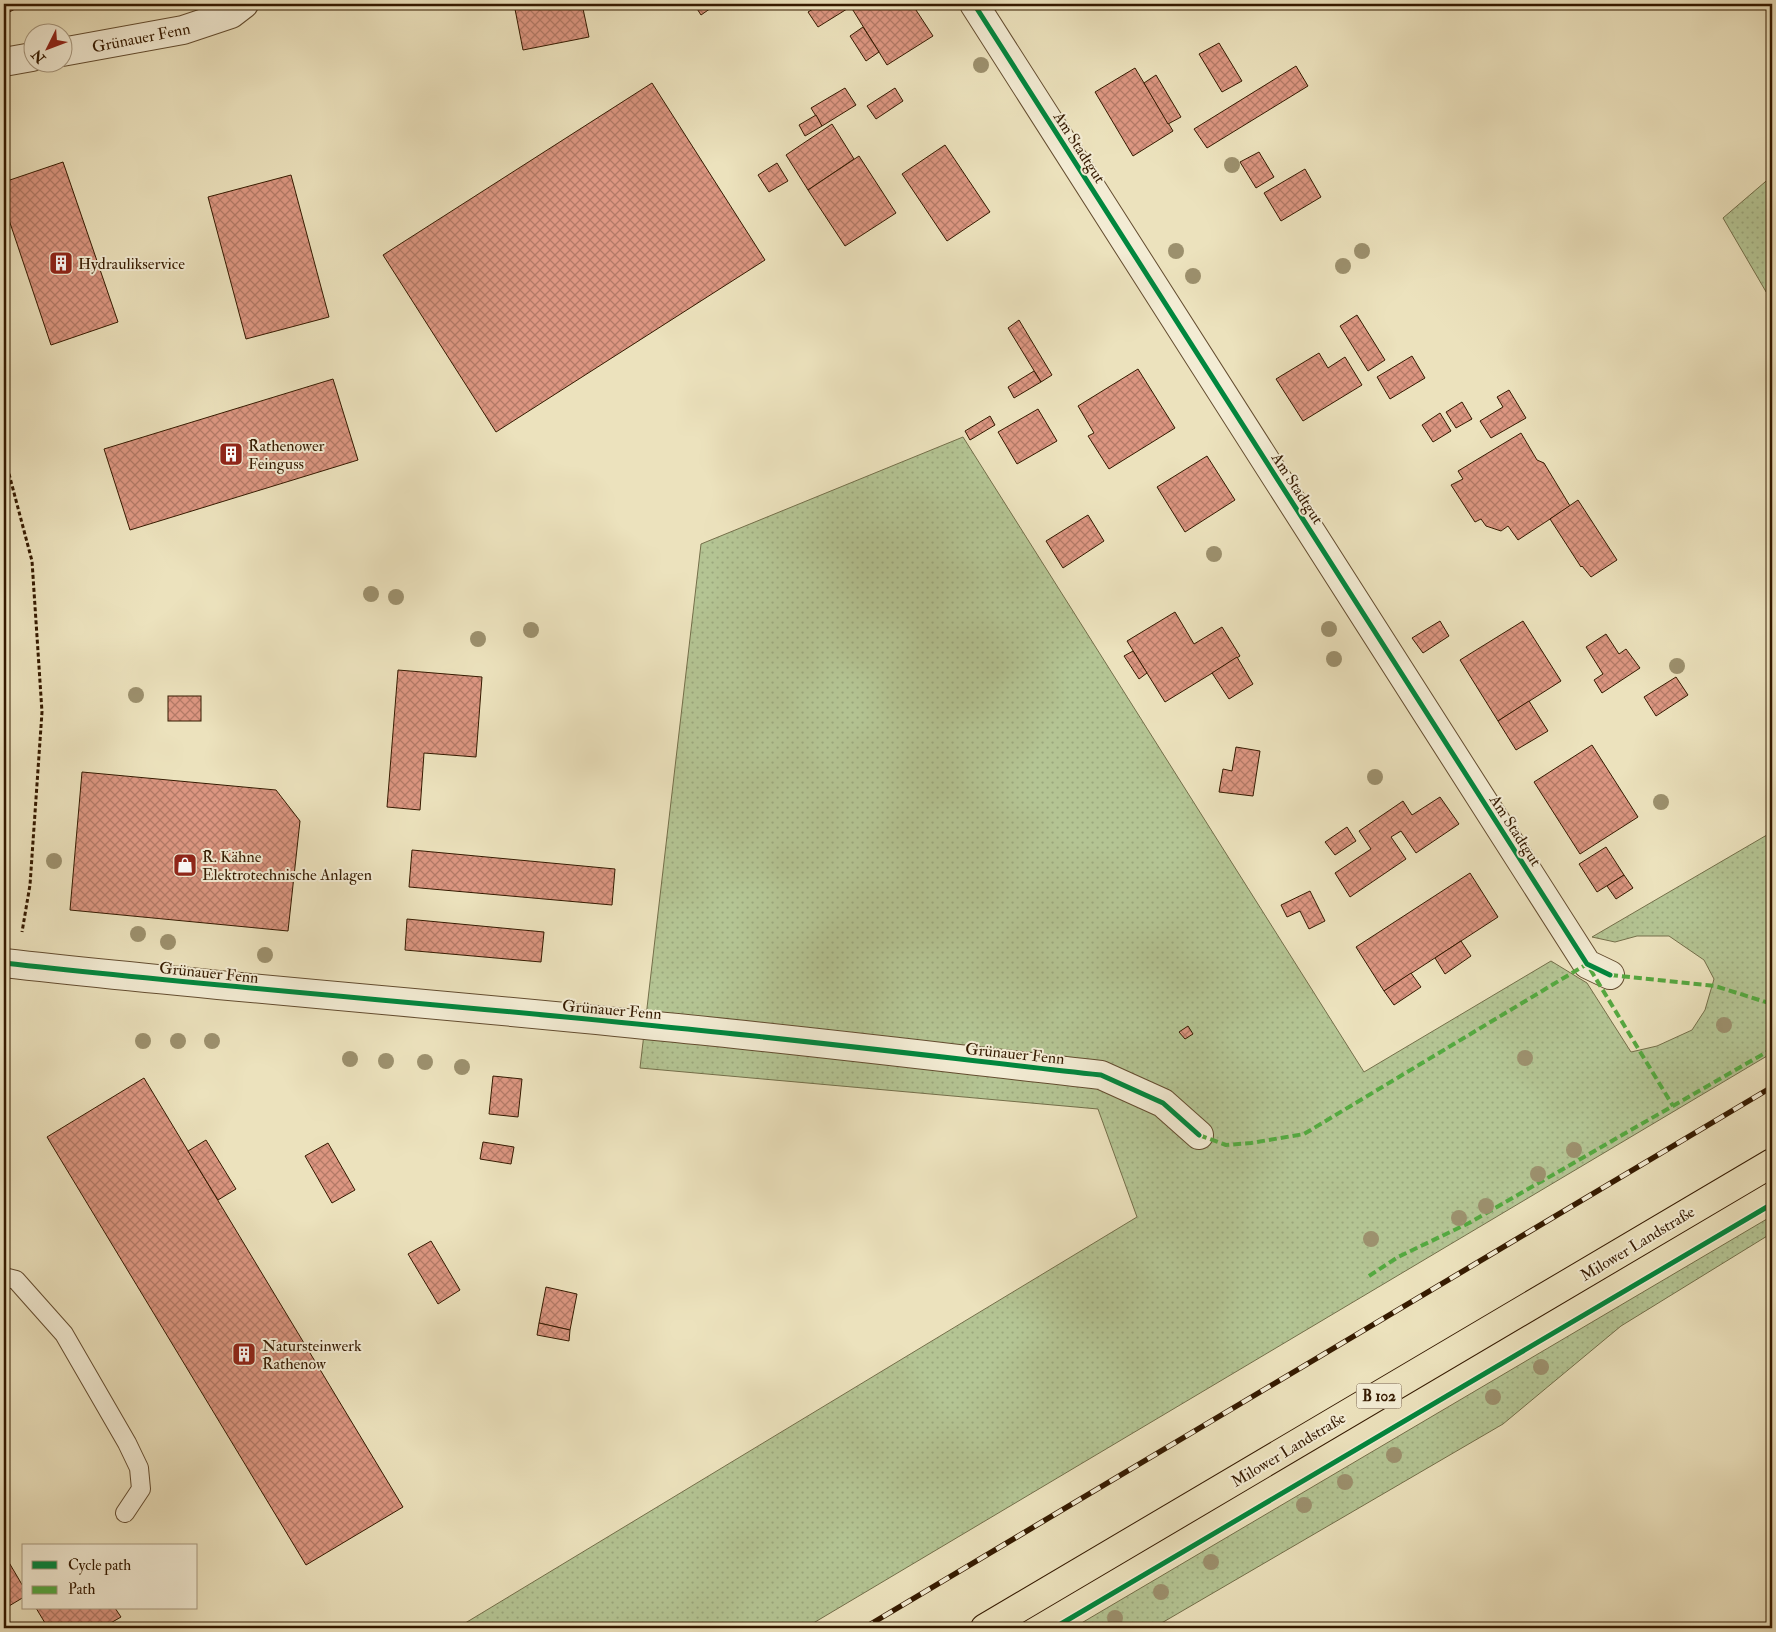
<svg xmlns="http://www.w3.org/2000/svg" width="1776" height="1632" viewBox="0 0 1776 1632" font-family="'IM FELL Double Pica',serif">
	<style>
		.grass { fill: url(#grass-dots); stroke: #746f4a }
		.building { fill: url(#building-cross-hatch); stroke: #351a00 }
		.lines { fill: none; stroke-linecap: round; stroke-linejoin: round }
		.service-casing { stroke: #634c2f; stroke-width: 20 }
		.minor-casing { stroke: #634c2f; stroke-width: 30 }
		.primary-casing { stroke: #351a00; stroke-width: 30 }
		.path { stroke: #351a00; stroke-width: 3; stroke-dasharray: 4 2.5; stroke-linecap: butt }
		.service { stroke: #f3ecd4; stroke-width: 18 }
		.minor { stroke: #f3ecd4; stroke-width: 28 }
		.primary { stroke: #ece2bd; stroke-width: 28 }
		.rail-casing { stroke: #351a00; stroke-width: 5.5 }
		.rail { stroke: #f3ecd4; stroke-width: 4; stroke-dasharray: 11; stroke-linecap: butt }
		.quiet { stroke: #54a940; stroke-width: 4; stroke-dasharray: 8 4; stroke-linecap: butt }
		.cycleway-casing { stroke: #f3ecd4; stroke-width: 8 }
		.cycleway { stroke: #00873e; stroke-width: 5 }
		.tree { fill: #9c906d }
		.labels { text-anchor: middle; stroke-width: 4; stroke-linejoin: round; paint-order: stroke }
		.shield { fill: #f3ecd4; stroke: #6e5940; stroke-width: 1 }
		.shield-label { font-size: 15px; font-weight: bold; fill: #351a00 }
		.street-label { font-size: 16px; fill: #351a00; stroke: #f3ecd4 }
		.poi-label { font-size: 16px; fill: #351a00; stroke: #f3ecd4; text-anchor: start }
	</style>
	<defs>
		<pattern id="grass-dots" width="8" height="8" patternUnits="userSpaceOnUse" patternTransform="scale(1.25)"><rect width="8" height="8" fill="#b4c493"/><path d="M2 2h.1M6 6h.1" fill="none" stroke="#9ba87d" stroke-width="1.8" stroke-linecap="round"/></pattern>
		<pattern id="building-cross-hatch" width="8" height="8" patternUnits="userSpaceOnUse" patternTransform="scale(1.25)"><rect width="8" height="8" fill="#dc9681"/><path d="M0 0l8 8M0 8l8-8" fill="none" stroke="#b37a67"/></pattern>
	</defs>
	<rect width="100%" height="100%" fill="#ece2bd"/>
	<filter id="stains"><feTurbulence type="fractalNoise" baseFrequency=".004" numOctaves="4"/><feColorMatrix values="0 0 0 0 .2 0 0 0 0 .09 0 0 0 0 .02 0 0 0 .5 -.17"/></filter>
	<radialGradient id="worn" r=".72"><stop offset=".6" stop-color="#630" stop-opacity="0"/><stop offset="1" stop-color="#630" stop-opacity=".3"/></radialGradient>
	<!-- grass -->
	<g class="grass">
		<path d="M1772 176V302L1723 218Z"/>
		<path d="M963 437 1364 1072 1551 961 1587 983 1631 1052 1657 1046 1692 1030 1705 1010 1714 979 1704 960 1669 936H1637L1615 942 1592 937 1772 832V1053L805 1628H457L1137 1217 1098 1109 640 1068 701 544Z"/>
		<path d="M1772 1216V1233L1621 1326 1503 1424 1153 1628H1073Z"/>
	</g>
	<!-- building -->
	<g class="building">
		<path d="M4 4H24L4 15Z"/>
		<path d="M514 4H582L589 37 523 50Z"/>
		<path d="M694 4H712L714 6 701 15Z"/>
		<path d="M821 4H855L818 27 808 12Z"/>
		<path d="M855 4H912L933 36 887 65 851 7Z"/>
		<path d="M863 27 879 52 866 61 850 36Z"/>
		<path d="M1219 43 1242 81 1222 92 1199 54Z"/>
		<path d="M1296 66 1308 86 1207 148 1194 129Z"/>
		<path d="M1135 68 1173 131 1133 156 1095 92Z"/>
		<path d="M1156 75 1181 117 1168 124 1144 83Z"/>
		<path d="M652 83 765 260 496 432 383 255Z"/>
		<path d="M845 88 856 105 822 126 811 108Z"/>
		<path d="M895 88 903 101 876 119 867 106Z"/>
		<path d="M816 115 822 126 805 136 799 125Z"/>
		<path d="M832 124 854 159 808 190 786 155Z"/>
		<path d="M945 145 990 212 947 241 902 174Z"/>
		<path d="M1259 152 1274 177 1256 188 1240 162Z"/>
		<path d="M859 156 896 213 845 246 808 190Z"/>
		<path d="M63 162 118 322 51 345 4 205V182Z"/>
		<path d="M777 163 788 181 769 192 758 175Z"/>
		<path d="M1305 169 1321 197 1281 221 1264 193Z"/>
		<path d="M291 175 329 317 246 339 208 197Z"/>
		<path d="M1357 315 1385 360 1368 371 1340 326Z"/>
		<path d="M1019 320 1052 375 1041 382 1008 328Z"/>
		<path d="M1319 353 1328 368 1345 357 1362 385 1303 421 1276 379Z"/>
		<path d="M1412 356 1425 378 1390 399 1377 377Z"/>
		<path d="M1138 369 1175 428 1109 469 1088 436 1094 433 1078 406Z"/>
		<path d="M1034 371 1041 382 1014 398 1008 387Z"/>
		<path d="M333 379 358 460 130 530 104 449Z"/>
		<path d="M1509 390 1526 418 1491 438 1480 421 1503 407 1497 397Z"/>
		<path d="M1462 402 1472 419 1456 428 1446 412Z"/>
		<path d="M1038 409 1057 441 1017 464 998 432Z"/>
		<path d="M1440 413 1451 431 1433 442 1422 425Z"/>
		<path d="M990 416 995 425 970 440 965 431Z"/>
		<path d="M1521 433 1537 460 1544 463 1570 506 1518 540 1508 526 1501 531 1486 526 1481 519 1475 522 1451 485 1463 479 1458 471Z"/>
		<path d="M1207 456 1235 500 1185 532 1157 487Z"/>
		<path d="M1578 500 1617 560 1591 577 1582 566 1581 567 1550 519Z"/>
		<path d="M1088 515 1104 541 1063 568 1046 541Z"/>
		<path d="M1175 612 1194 644 1222 627 1240 656 1165 702 1127 641Z"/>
		<path d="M1440 621 1449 636 1423 653 1412 638Z"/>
		<path d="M1523 621 1561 681 1498 721 1460 660Z"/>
		<path d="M1606 634 1619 654 1626 649 1640 668 1602 693 1594 680 1603 674 1586 647Z"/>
		<path d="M1133 651 1147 673 1139 679 1124 656Z"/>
		<path d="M1237 657 1253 684 1229 699 1212 673Z"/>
		<path d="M398 670 482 677 476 757 424 753 420 810 387 807Z"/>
		<path d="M1676 677 1688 695 1656 716 1644 697Z"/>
		<rect x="168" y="696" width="33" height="25"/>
		<path d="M1529 701 1548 731 1516 750 1498 721Z"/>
		<path d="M1592 745 1638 817 1580 854 1534 782Z"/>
		<path d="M1236 747 1260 751 1253 796 1219 792 1223 769 1232 771Z"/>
		<path d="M82 772 276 790 300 821 288 931 70 910Z"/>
		<path d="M1440 797 1459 824 1416 853 1401 831 1391 837 1406 859 1350 897 1335 873 1371 849 1359 831 1403 801 1412 815Z"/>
		<path d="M1347 827 1356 841 1335 855 1325 842Z"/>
		<path d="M1606 847 1624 875 1597 892 1579 864Z"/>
		<path d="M412 850 615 869 612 905 409 887Z"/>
		<path d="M1470 873 1498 917 1384 991 1356 947Z"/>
		<path d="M1624 875 1633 888 1616 899 1607 886Z"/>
		<path d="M1310 891 1325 921 1309 929 1300 911 1287 917 1281 905Z"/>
		<path d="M407 919 544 932 541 962 405 950Z"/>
		<path d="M1461 941 1471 956 1445 974 1435 958Z"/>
		<path d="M1411 973 1421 987 1394 1005 1384 991Z"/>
		<path d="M1188 1026 1193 1034 1185 1039 1179 1032Z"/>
		<path d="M493 1076 522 1079 518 1117 489 1114Z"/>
		<path d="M144 1078 403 1507 306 1565 47 1137Z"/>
		<path d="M206 1140 236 1189 218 1200 188 1151Z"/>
		<path d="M483 1142 514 1147 511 1164 480 1159Z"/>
		<path d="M328 1143 355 1190 332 1203 305 1156Z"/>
		<path d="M431 1241 460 1290 438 1304 408 1254Z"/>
		<path d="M546 1287 577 1294 570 1330 539 1323Z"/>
		<path d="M539 1323 570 1330 569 1341 537 1335Z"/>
		<path d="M4 1554 24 1588V1597L4 1609Z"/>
		<path d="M36 1608H115L121 1617 102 1628H48Z"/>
	</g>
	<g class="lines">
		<!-- service casing -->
		<g class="service-casing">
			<path id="service" d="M4 1277 16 1280 64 1334 127 1443 139 1468 141 1489 125 1513"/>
		</g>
		<!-- minor casing -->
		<g class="minor-casing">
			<g id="minor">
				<path d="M974 4 1587 964 1610 975"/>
				<path d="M62 52 183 30 231 14 244 4"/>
				<path d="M4 62 32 57"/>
				<path d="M4 963C224 988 445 1004 666 1027 811 1041 956 1059 1101 1075L1163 1103 1199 1135"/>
			</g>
		</g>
		<!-- primary casing -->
		<g class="primary-casing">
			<path id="primary" d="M985 1628 1772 1163"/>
		</g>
		<!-- path -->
		<path class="path" d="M4 455 32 561 42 712 30 885 22 932"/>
		<!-- service -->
		<use href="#service" class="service"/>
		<!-- minor -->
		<use href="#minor" class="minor"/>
		<!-- primary -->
		<use href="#primary" class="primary"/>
		<!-- rail casing -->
		<g class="rail-casing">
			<path id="rail" d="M864 1628 1772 1087"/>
		</g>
		<!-- rail -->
		<use href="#rail" class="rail"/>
		<!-- quiet -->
		<g class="quiet">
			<path d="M1610 975 1715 986 1772 1004"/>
			<path d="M1199 1135 1226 1145 1251 1143 1304 1134 1587 964 1673 1106"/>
			<path d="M1369 1276 1398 1257 1469 1223 1772 1049"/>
		</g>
		<!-- cycleway casing -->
		<g class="cycleway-casing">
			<g id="cycleway">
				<path d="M974 4 1587 964 1610 975"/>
				<path d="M4 963C224 988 445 1004 666 1027 811 1041 956 1059 1101 1075L1163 1103 1199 1135"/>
				<path d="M1054 1628 1772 1204"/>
			</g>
		</g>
		<!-- cycleway -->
		<use href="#cycleway" class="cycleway"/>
	</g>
	<!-- trees -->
	<g class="tree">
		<circle cx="981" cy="65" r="8"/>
		<circle cx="1232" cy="165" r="8"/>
		<circle cx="1176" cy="251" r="8"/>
		<circle cx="1362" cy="251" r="8"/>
		<circle cx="1343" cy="266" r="8"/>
		<circle cx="1193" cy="276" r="8"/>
		<circle cx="1214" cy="554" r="8"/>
		<circle cx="371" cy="594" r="8"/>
		<circle cx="396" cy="597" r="8"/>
		<circle cx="1329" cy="629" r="8"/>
		<circle cx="531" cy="630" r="8"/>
		<circle cx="478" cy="639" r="8"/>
		<circle cx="1334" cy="659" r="8"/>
		<circle cx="1677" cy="666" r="8"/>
		<circle cx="136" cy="695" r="8"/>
		<circle cx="1375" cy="777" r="8"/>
		<circle cx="1661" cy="802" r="8"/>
		<circle cx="54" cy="861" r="8"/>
		<circle cx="138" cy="934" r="8"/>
		<circle cx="168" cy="942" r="8"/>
		<circle cx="265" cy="955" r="8"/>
		<circle cx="1724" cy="1025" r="8"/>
		<circle cx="143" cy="1041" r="8"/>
		<circle cx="178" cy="1041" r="8"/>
		<circle cx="212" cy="1041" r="8"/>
		<circle cx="1525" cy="1058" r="8"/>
		<circle cx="350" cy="1059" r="8"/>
		<circle cx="386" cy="1061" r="8"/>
		<circle cx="425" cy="1062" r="8"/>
		<circle cx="462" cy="1067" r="8"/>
		<circle cx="1574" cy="1150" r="8"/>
		<circle cx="1538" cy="1174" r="8"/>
		<circle cx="1486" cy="1206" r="8"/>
		<circle cx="1459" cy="1218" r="8"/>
		<circle cx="1371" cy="1239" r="8"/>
		<circle cx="1541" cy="1367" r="8"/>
		<circle cx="1493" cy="1397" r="8"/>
		<circle cx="1394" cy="1455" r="8"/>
		<circle cx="1345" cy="1482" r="8"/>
		<circle cx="1304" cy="1505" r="8"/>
		<circle cx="1211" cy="1562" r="8"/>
		<circle cx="1161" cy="1592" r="8"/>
		<circle cx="1115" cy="1618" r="8"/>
	</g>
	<!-- icons -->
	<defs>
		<g id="building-square" transform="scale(1.25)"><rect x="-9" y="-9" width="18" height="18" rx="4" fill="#8f2418" stroke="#f3ecd4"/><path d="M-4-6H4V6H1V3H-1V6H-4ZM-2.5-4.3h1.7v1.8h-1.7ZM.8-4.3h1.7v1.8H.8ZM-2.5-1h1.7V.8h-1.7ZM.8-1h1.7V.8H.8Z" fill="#fff"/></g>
		<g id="shop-square" transform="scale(1.25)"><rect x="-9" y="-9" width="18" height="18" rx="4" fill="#8f2418" stroke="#f3ecd4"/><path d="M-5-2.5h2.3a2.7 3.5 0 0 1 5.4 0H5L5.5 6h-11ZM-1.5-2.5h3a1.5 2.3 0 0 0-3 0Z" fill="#fff"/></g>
	</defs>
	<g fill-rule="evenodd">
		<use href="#building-square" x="61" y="263"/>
		<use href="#building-square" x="231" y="454"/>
		<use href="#shop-square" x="185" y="865"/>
		<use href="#building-square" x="244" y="1354"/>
	</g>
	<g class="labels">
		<!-- shield labels -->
		<rect class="shield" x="1356.5" y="1383.5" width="45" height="25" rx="4"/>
		<g class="shield-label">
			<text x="1379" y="1401">B 102</text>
		</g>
		<!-- street labels -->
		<g class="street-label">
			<text transform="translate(141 37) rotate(-11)" y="6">Grünauer Fenn</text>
			<text transform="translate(1080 147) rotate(57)" y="6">Am Stadtgut</text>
			<text transform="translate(1298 488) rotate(57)" y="6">Am Stadtgut</text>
			<text transform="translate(1516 830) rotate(57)" y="6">Am Stadtgut</text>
			<text transform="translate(209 972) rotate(6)" y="6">Grünauer Fenn</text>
			<text transform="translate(612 1009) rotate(5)" y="6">Grünauer Fenn</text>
			<text transform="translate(1015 1053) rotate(6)" y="6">Grünauer Fenn</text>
			<text transform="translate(1637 1243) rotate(-31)" y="6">Milower Landstraße</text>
			<text transform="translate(1288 1449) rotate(-31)" y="6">Milower Landstraße</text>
		</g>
		<!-- poi labels -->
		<g class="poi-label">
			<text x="78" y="269">Hydraulikservice</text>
			<text x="248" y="451">Rathenower<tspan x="248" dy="18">Feinguss</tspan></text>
			<text x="202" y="862">R. Kähne<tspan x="202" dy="18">Elektrotechnische Anlagen</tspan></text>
			<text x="262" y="1351">Natursteinwerk<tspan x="262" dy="18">Rathenow</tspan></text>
		</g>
	</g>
	<!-- margin -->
	<rect width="1776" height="1632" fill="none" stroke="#ece2bd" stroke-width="20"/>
	<rect x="5" y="5" width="1766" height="1622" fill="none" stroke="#351a00" stroke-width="2.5"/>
	<rect x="10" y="10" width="1756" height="1612" fill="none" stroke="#351a00"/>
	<!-- legend -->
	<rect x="22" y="1544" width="175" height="65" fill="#f3ecd4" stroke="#a7987f"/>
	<rect x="32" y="1561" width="25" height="8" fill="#00873e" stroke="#a7987f"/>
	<text x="68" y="1570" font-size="15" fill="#351a00">Cycle path</text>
	<rect x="32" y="1586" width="25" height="8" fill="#54a940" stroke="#a7987f"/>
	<text x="68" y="1594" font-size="15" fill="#351a00">Path</text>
	<!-- north arrow -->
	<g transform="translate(48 48) rotate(228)"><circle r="24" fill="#f3ecd4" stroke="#a7987f"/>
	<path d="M0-4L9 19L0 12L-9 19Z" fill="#8f2418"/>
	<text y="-8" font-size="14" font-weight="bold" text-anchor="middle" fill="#351a00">N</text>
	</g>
	<rect width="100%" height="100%" filter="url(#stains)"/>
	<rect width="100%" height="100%" fill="url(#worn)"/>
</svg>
